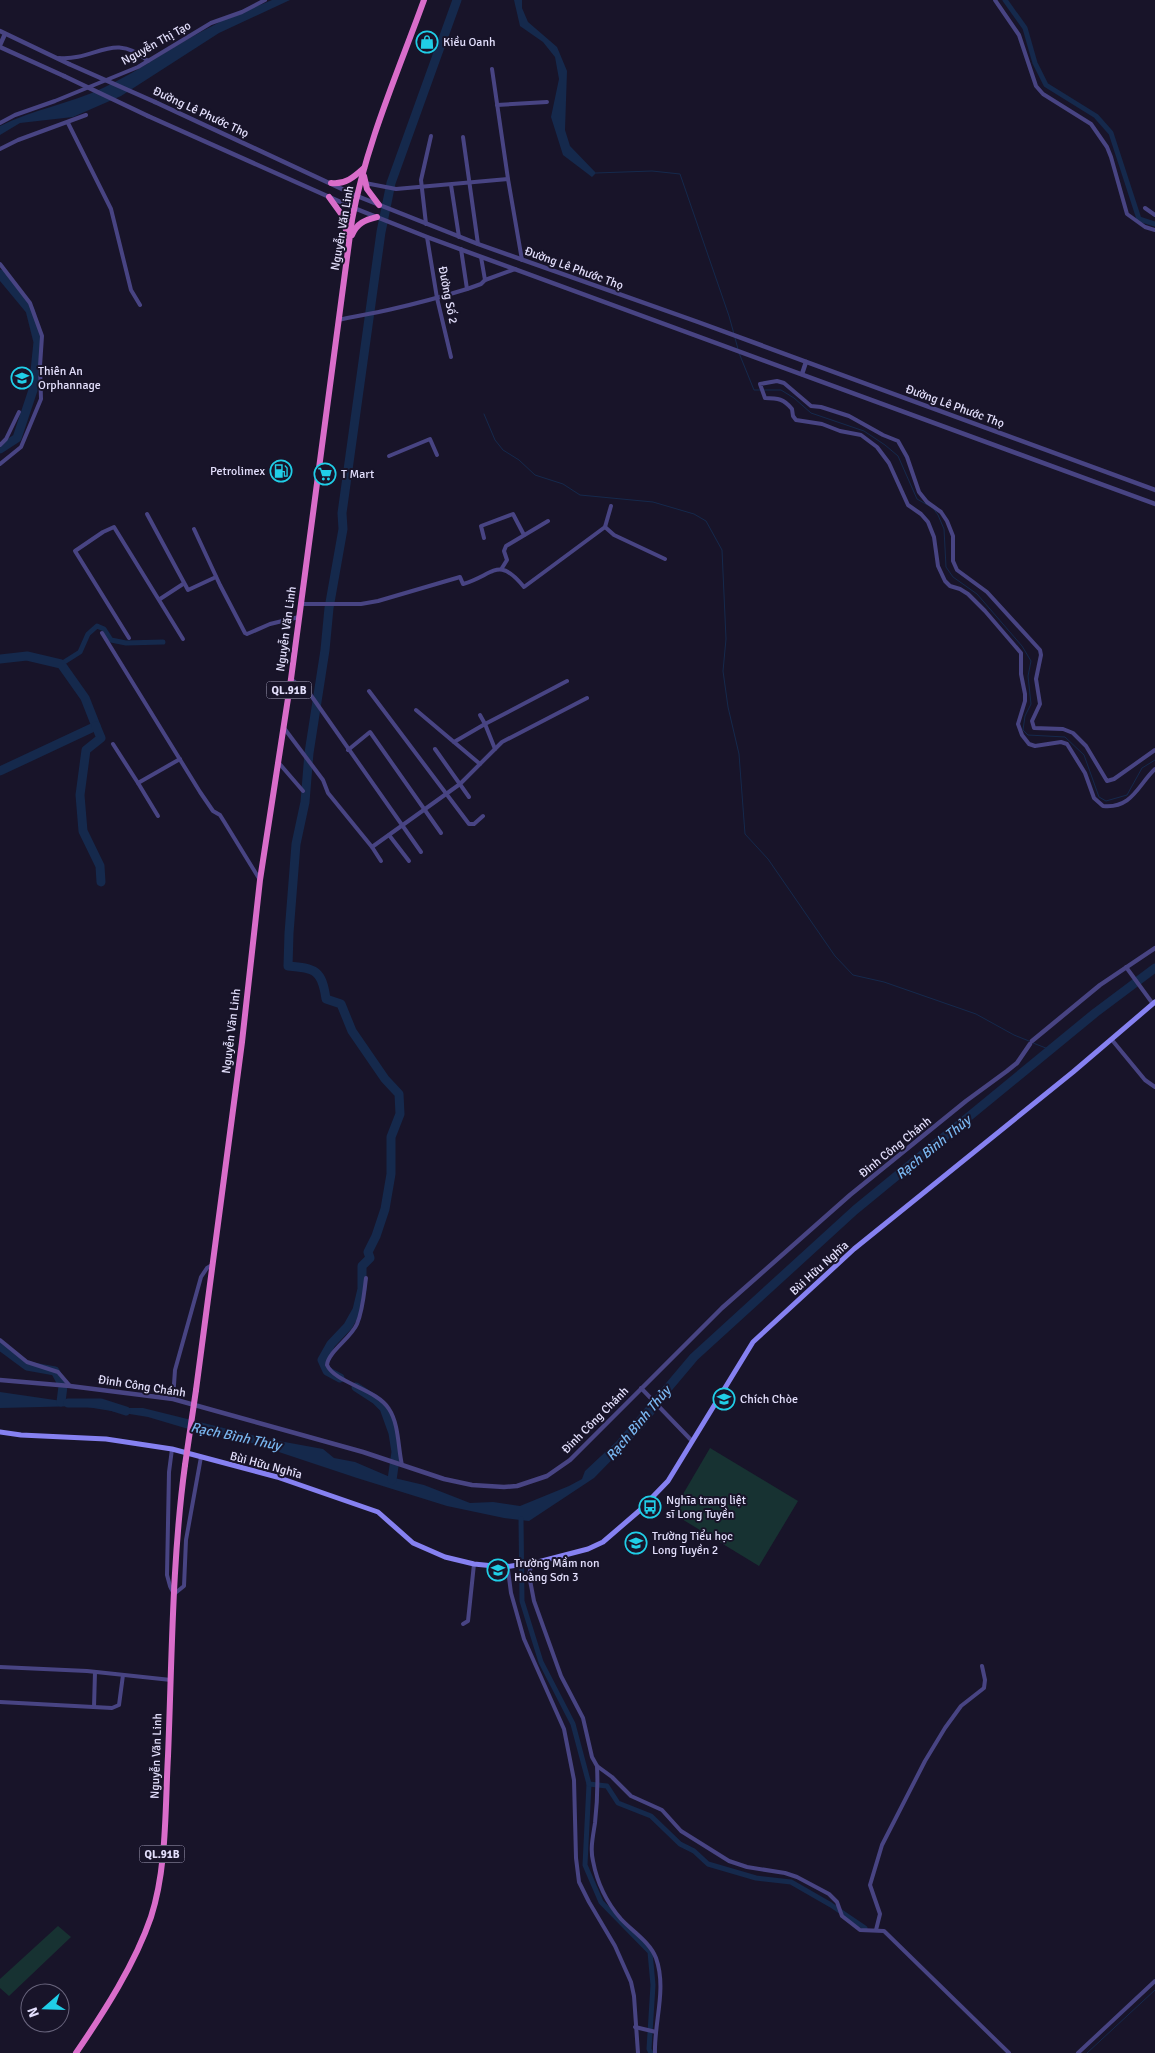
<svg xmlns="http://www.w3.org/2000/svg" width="1155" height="2053" viewBox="0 0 1155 2053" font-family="Signika,sans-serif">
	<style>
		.green { fill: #173232 }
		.water { fill: #15294c }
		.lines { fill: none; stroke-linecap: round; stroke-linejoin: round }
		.stream { stroke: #15294c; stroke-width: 1 }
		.canal { stroke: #15294c; stroke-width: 5 }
		.river { stroke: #15294c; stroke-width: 9 }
		.minor { stroke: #484483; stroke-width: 4 }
		.tertiary { stroke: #484483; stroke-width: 4.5 }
		.secondary { stroke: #8681f1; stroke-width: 5 }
		.trunk { stroke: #d96dca; stroke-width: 6 }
		.tertiary-bridge { stroke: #484483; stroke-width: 4.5 }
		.trunk-bridge { stroke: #d96dca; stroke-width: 6 }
		.labels { text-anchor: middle; stroke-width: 4; stroke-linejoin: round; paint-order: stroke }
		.shield { fill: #181429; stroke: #a6a2bd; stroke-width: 1 }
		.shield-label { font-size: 11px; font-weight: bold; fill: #e3dffc }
		.poi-label { font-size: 12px; fill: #e3dffc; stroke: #181429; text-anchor: start }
		.street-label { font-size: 12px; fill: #e3dffc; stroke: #181429 }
		.water-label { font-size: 14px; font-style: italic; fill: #79b6f0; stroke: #181429 }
	</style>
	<rect width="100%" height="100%" fill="#181429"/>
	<!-- green -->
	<g class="green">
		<path d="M710 1448 798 1501 759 1566 672 1513Z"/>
		<path d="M58 1926 71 1937 9 1996 0 1988V1979Z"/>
	</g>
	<!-- water -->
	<g class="water">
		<path d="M272 0H290L219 33 121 96 73 117 20 123 0 135V126C33 109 70 104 103 88 143 69 177 43 216 24 233 14 253 8 272 0Z"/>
		<path d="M514 0H522V8L528 22 557 47 567 71 565 130 570 146 596 173 592 177 563 155 551 117 559 79 555 57 543 42 520 26Z"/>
		<path d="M663 1387V1402L644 1427 594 1478 529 1521 504 1518 447 1506 357 1478 240 1439 185 1428 148 1417 81 1406 0 1408V1392L110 1408H143L268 1439 323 1449 334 1458 355 1462 390 1477 424 1485 470 1503 493 1502 520 1506 569 1486 582 1479 585 1471 616 1442Z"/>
	</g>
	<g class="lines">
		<!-- stream -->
		<g class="stream">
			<path d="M596 173 652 171 680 174 729 316 734 334"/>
			<path d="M735 338 738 349"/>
			<path d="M739 353 754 390H760"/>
			<path d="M764 390H781L794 398 811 413 864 431 885 445 898 456 917 499 933 508 938 515 944 529 946 567 953 577 977 594 1022 646 1031 661 1028 676 1031 704 1025 716 1023 730 1028 735 1065 737 1084 755 1099 797 1106 801 1127 795 1142 768 1155 760"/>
			<path d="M484 414 495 440 503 450 519 460 535 475 563 484 580 495 653 502 694 514 706 521 722 550 726 639 723 671 728 707 739 754 745 834 768 859 835 956 853 975 884 982 976 1014 1014 1035 1029 1041"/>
			<path d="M1033 1043 1051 1050"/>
			<path d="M1087 2053 1155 1990"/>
		</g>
		<!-- canal -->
		<g class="canal">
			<path d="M1005 0 1025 28 1035 63 1046 85 1096 116 1111 133 1139 219 1155 224"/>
			<path d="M61 664 80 652 88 634 97 626 104 629 111 640 126 643 163 642"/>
			<path d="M521 1519 522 1601 541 1662 573 1724 589 1784 585 1865 601 1902 650 1952 653 1985 649 2049 651 2053"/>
			<path d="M589 1784 607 1786 618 1803 651 1816 680 1844 694 1851 708 1864 756 1878 791 1882 831 1905 865 1928"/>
		</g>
		<!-- river -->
		<g class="river">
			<path d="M0 274 30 310 38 342 33 390 17 438 0 449"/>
			<path d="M0 659 27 656 61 664 85 698 96 726 0 771"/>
			<path d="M96 726 101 738 86 750 80 795 83 831 100 866 101 882"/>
			<path d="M0 1346 27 1366 55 1371 63 1386 61 1402"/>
			<path d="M340 1378 327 1371 322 1360 331 1344 348 1326 357 1310 362 1289V1266L370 1258 368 1252 376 1236 385 1209 391 1174V1137L400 1114 399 1094 385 1079 352 1031 341 1004 326 999C322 970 315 968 288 966L289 933 296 844 305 802 309 753 325 650 329 608 343 529 342 513 381 232 391 183 457 0"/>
			<path d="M356 1387 376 1400 384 1408 393 1433 396 1452 392 1480"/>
			<path d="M656 1402 694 1357 855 1210 1095 1013 1155 968"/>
			<path d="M68 1403H101L126 1411"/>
		</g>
		<!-- minor -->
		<g class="minor">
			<path d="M995 0 1019 35 1036 86 1043 94 1091 124 1107 147 1111 157 1127 214 1145 227 1155 230"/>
			<path d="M59 58C96 61 113 31 148 61"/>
			<path d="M492 69 508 179"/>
			<path d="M497 105 547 102"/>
			<path d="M0 123 15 115 55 101 138 67 211 23 242 12 265 0"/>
			<path d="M68 123 111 209 131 290 140 305"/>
			<path d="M463 137 478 244"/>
			<path d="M0 149 18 140 86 115"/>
			<path d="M365 183 396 189 508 179 522 260"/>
			<path d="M451 185 459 237"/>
			<path d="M1145 208 1155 215"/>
			<path d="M426 224 421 180 431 136"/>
			<path d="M427 237 437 298 451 357"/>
			<path d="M481 257 485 280 515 269"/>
			<path d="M0 264 30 303 42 336 40 366 41 399 21 447 0 464"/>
			<path d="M467 289 481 284 485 280"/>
			<path d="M338 320C355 316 371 314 388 310 415 304 441 297 467 289L461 249"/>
			<path d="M0 445 6 439 19 412"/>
			<path d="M389 456 430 439 437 455"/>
			<path d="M147 514 188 590 216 577"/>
			<path d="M605 527 611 506"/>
			<path d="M194 529 220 585 245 633 247 634 270 624 299 617"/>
			<path d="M484 538 481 526 513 514 524 535"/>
			<path d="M502 568 507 560 504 551 506 546 548 521"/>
			<path d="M160 599 183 584"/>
			<path d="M300 604H361L378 601 460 577 463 584C494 575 498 555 524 587L605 527 614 535 665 559"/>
			<path d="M102 633 200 792 213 811 220 815 225 823 260 880"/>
			<path d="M129 638 75 551 103 532 114 527 183 639"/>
			<path d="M291 679 310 694 421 852"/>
			<path d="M369 691 469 824H474L483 816"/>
			<path d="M416 710 480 764"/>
			<path d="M284 728 323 780 328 793 372 847 460 784 502 742 587 698"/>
			<path d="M454 742 485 724 480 715"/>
			<path d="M113 744 138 783 180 759"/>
			<path d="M435 749 469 797"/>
			<path d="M495 749 485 724 567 681"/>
			<path d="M348 750 370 732 441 833"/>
			<path d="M1155 750 1114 779 1107 781 1086 746 1073 733 1063 729 1034 728 1032 721 1040 704 1036 679 1041 655 1040 650 987 592 957 570 953 561V536L947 521 941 512 927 502 919 492 907 457 898 441 883 435 849 416 821 407 811 406 784 383 777 381 760 384 765 398C778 398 784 399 792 409L793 416 796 420 822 424 840 431 861 435 877 447 889 463 908 505 921 514 928 522 934 537 938 566 945 581 950 586 960 589 968 594 985 611 1021 653V674L1025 694V701L1018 724 1022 735 1029 744 1035 746 1061 742 1067 744 1085 773 1094 798 1103 806C1132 809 1138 785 1155 769"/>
			<path d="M278 762 303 791"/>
			<path d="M138 783 158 816"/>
			<path d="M389 835 409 861"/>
			<path d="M372 847 381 861"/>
			<path d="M1126 967 1153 1004"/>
			<path d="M1112 1040 1145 1080 1155 1087"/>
			<path d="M366 1278C364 1293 363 1310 357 1324 351 1338 328 1352 327 1365 335 1383 377 1389 389 1409 399 1424 398 1448 402 1465"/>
			<path d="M0 1340 27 1362 58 1372 70 1386"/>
			<path d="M641 1388 692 1441"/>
			<path d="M173 1399 175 1370 201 1277 207 1268 212 1265"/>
			<path d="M172 1449 169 1472 167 1575 170 1586 174 1594 184 1586 186 1540 201 1457"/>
			<path d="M533 1564 531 1566 529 1575 534 1601 561 1676 583 1718 592 1757 597 1766 612 1777 631 1796 662 1810 681 1831 729 1861 747 1867 785 1873 797 1877 829 1894 837 1902 842 1916 860 1930 884 1931 1009 2053"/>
			<path d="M504 1567 508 1570 511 1593 524 1639 564 1729 574 1780 576 1858 579 1882 589 1902 615 1946 631 1982 634 1996 638 2053"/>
			<path d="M463 1624 468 1621 474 1564"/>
			<path d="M0 1667 87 1671 171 1680"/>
			<path d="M0 1702 112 1708 119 1705 123 1675"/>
			<path d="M94 1707 95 1672"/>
			<path d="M597 1766C598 1785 597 1805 595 1823 593 1836 590 1849 593 1861 597 1882 607 1903 621 1919 632 1931 650 1942 656 1958 667 1989 654 2022 655 2053"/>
			<path d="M876 1930 880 1914 870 1885 882 1845 925 1761 945 1728 961 1706 984 1688 985 1680 982 1666"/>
			<path d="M635 2027 656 2032"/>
			<path d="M1078 2053 1155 1981"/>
		</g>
		<!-- tertiary -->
		<g class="tertiary">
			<path d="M0 31 69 64"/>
			<path d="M0 45 5 34"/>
			<path d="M0 47 64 76"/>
			<path d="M155 102 357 196 478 244 698 322 1155 490"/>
			<path d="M148 116 354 208 427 237 1155 504"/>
			<path d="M802 374 806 362"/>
			<path d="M1032 1041 1100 985 1155 948"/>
			<path d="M0 1380 70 1386 173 1399 363 1452 444 1479 472 1485 504 1487 517 1486 547 1476 570 1460 722 1308 850 1195 966 1101 1007 1071 1017 1063 1030 1044"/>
		</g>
		<!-- secondary -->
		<path class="secondary" d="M0 1432 21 1435 106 1439 172 1449 277 1477 378 1512 413 1543 445 1557 474 1564 504 1567 538 1562 588 1549 603 1542 639 1511 668 1481 753 1342 854 1249 1073 1072 1155 1002"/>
		<!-- trunk -->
		<g class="trunk">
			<path d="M364 176 367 189 379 205"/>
			<path d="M331 183C345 185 354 177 364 168"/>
			<path d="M329 197 342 215 348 238"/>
			<path d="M352 235C357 223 365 220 377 217"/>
			<path d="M196 1390 242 1042 260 880 291 679 352 220C366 144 398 72 424 0"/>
			<path d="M76 2053C104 2012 135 1964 151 1917 167 1868 165 1808 168 1756 172 1659 172 1561 185 1465"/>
		</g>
		<!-- tertiary-bridge -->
		<g class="tertiary-bridge">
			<path d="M69 64 155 102"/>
			<path d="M64 76 148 116"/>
		</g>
		<!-- trunk-bridge -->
		<path class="trunk-bridge" d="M185 1465 196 1390"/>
	</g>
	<!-- icons -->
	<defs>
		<g id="shop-ring" transform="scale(1.125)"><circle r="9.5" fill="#181429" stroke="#20cee7" stroke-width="1.5"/><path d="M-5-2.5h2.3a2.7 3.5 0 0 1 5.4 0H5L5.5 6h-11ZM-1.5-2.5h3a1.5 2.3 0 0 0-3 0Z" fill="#20cee7"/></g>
		<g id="school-ring" transform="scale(1.125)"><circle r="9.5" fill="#181429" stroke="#20cee7" stroke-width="1.5"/><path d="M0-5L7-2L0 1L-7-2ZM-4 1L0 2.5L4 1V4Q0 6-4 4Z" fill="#20cee7"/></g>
		<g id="fuel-ring" transform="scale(1.125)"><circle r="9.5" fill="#181429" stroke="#20cee7" stroke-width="1.5"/><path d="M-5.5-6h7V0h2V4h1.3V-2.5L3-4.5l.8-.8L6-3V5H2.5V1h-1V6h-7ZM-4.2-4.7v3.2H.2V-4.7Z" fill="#20cee7"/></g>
		<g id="supermarket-ring" transform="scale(1.125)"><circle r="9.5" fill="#181429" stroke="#20cee7" stroke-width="1.5"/><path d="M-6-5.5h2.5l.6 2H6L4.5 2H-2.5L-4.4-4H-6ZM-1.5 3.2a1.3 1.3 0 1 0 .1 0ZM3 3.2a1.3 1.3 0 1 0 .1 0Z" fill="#20cee7"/></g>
		<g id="bus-ring" transform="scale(1.125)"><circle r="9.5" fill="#181429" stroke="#20cee7" stroke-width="1.5"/><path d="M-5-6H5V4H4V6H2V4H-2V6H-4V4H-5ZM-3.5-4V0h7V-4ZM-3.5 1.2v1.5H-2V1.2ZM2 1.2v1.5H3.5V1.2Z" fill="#20cee7"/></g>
	</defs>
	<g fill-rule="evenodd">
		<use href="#shop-ring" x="427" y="42"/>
		<use href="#school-ring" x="22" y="378"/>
		<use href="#fuel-ring" x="281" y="471"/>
		<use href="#supermarket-ring" x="325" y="474"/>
		<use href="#school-ring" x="724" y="1399"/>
		<use href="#bus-ring" x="650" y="1507"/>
		<use href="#school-ring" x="636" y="1543"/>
		<use href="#school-ring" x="498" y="1570"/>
	</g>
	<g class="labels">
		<!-- shield labels -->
		<g class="shield">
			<rect x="266.5" y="681.5" width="45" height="17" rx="4"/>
			<rect x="139.5" y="1845.5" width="45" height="17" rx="4"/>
		</g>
		<g class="shield-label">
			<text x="289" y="694">QL.91B</text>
			<text x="162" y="1858">QL.91B</text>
		</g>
		<!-- poi labels -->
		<g class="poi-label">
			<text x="443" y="46">Kiều Oanh</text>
			<text x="38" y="375">Thiên An<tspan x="38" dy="14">Orphannage</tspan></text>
			<text x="265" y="475" text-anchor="end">Petrolimex</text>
			<text x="341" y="478">T Mart</text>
			<text x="740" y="1403">Chích Chòe</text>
			<text x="666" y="1504">Nghĩa trang liệt<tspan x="666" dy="14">sĩ Long Tuyền</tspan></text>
			<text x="652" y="1540">Trường Tiểu học<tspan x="652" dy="14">Long Tuyền 2</tspan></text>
			<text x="514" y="1567">Trường Mầm non<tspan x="514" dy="14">Hoàng Sơn 3</tspan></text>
		</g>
		<!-- street labels -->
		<g class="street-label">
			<text transform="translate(156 43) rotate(-29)" y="4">Nguyễn Thị Tạo</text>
			<text transform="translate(201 112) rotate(25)" y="4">Đường Lê Phước Thọ</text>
			<text transform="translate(342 228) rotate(-80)" y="4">Nguyễn Văn Linh</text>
			<text transform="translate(574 268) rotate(20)" y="4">Đường Lê Phước Thọ</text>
			<text transform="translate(448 295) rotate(79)" y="4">Đường Số 2</text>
			<text transform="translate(955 406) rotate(20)" y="4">Đường Lê Phước Thọ</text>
			<text transform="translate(286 629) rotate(-82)" y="4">Nguyễn Văn Linh</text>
			<text transform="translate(231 1031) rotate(-83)" y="4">Nguyễn Văn Linh</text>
			<text transform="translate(895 1147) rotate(-39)" y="4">Đinh Công Chánh</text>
			<text transform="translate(819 1268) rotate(-42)" y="4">Bùi Hữu Nghĩa</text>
			<text transform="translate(142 1386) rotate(9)" y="4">Đinh Công Chánh</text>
			<text transform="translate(595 1420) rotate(-45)" y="4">Đinh Công Chánh</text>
			<text transform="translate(266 1465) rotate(15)" y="4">Bùi Hữu Nghĩa</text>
			<text transform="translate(156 1756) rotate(-88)" y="4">Nguyễn Văn Linh</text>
		</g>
		<!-- water labels -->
		<g class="water-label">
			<text transform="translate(933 1147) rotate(-39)" y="5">Rạch Bình Thủy</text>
			<text transform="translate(638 1423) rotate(-50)" y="5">Rạch Bình Thủy</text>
			<text transform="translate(236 1436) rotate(12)" y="5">Rạch Bình Thủy</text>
		</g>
	</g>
	<!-- north arrow -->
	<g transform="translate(45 2008) rotate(250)"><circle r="24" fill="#181429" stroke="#69657d"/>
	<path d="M0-4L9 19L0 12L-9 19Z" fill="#20cee7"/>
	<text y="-8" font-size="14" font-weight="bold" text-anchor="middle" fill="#e3dffc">N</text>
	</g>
</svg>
